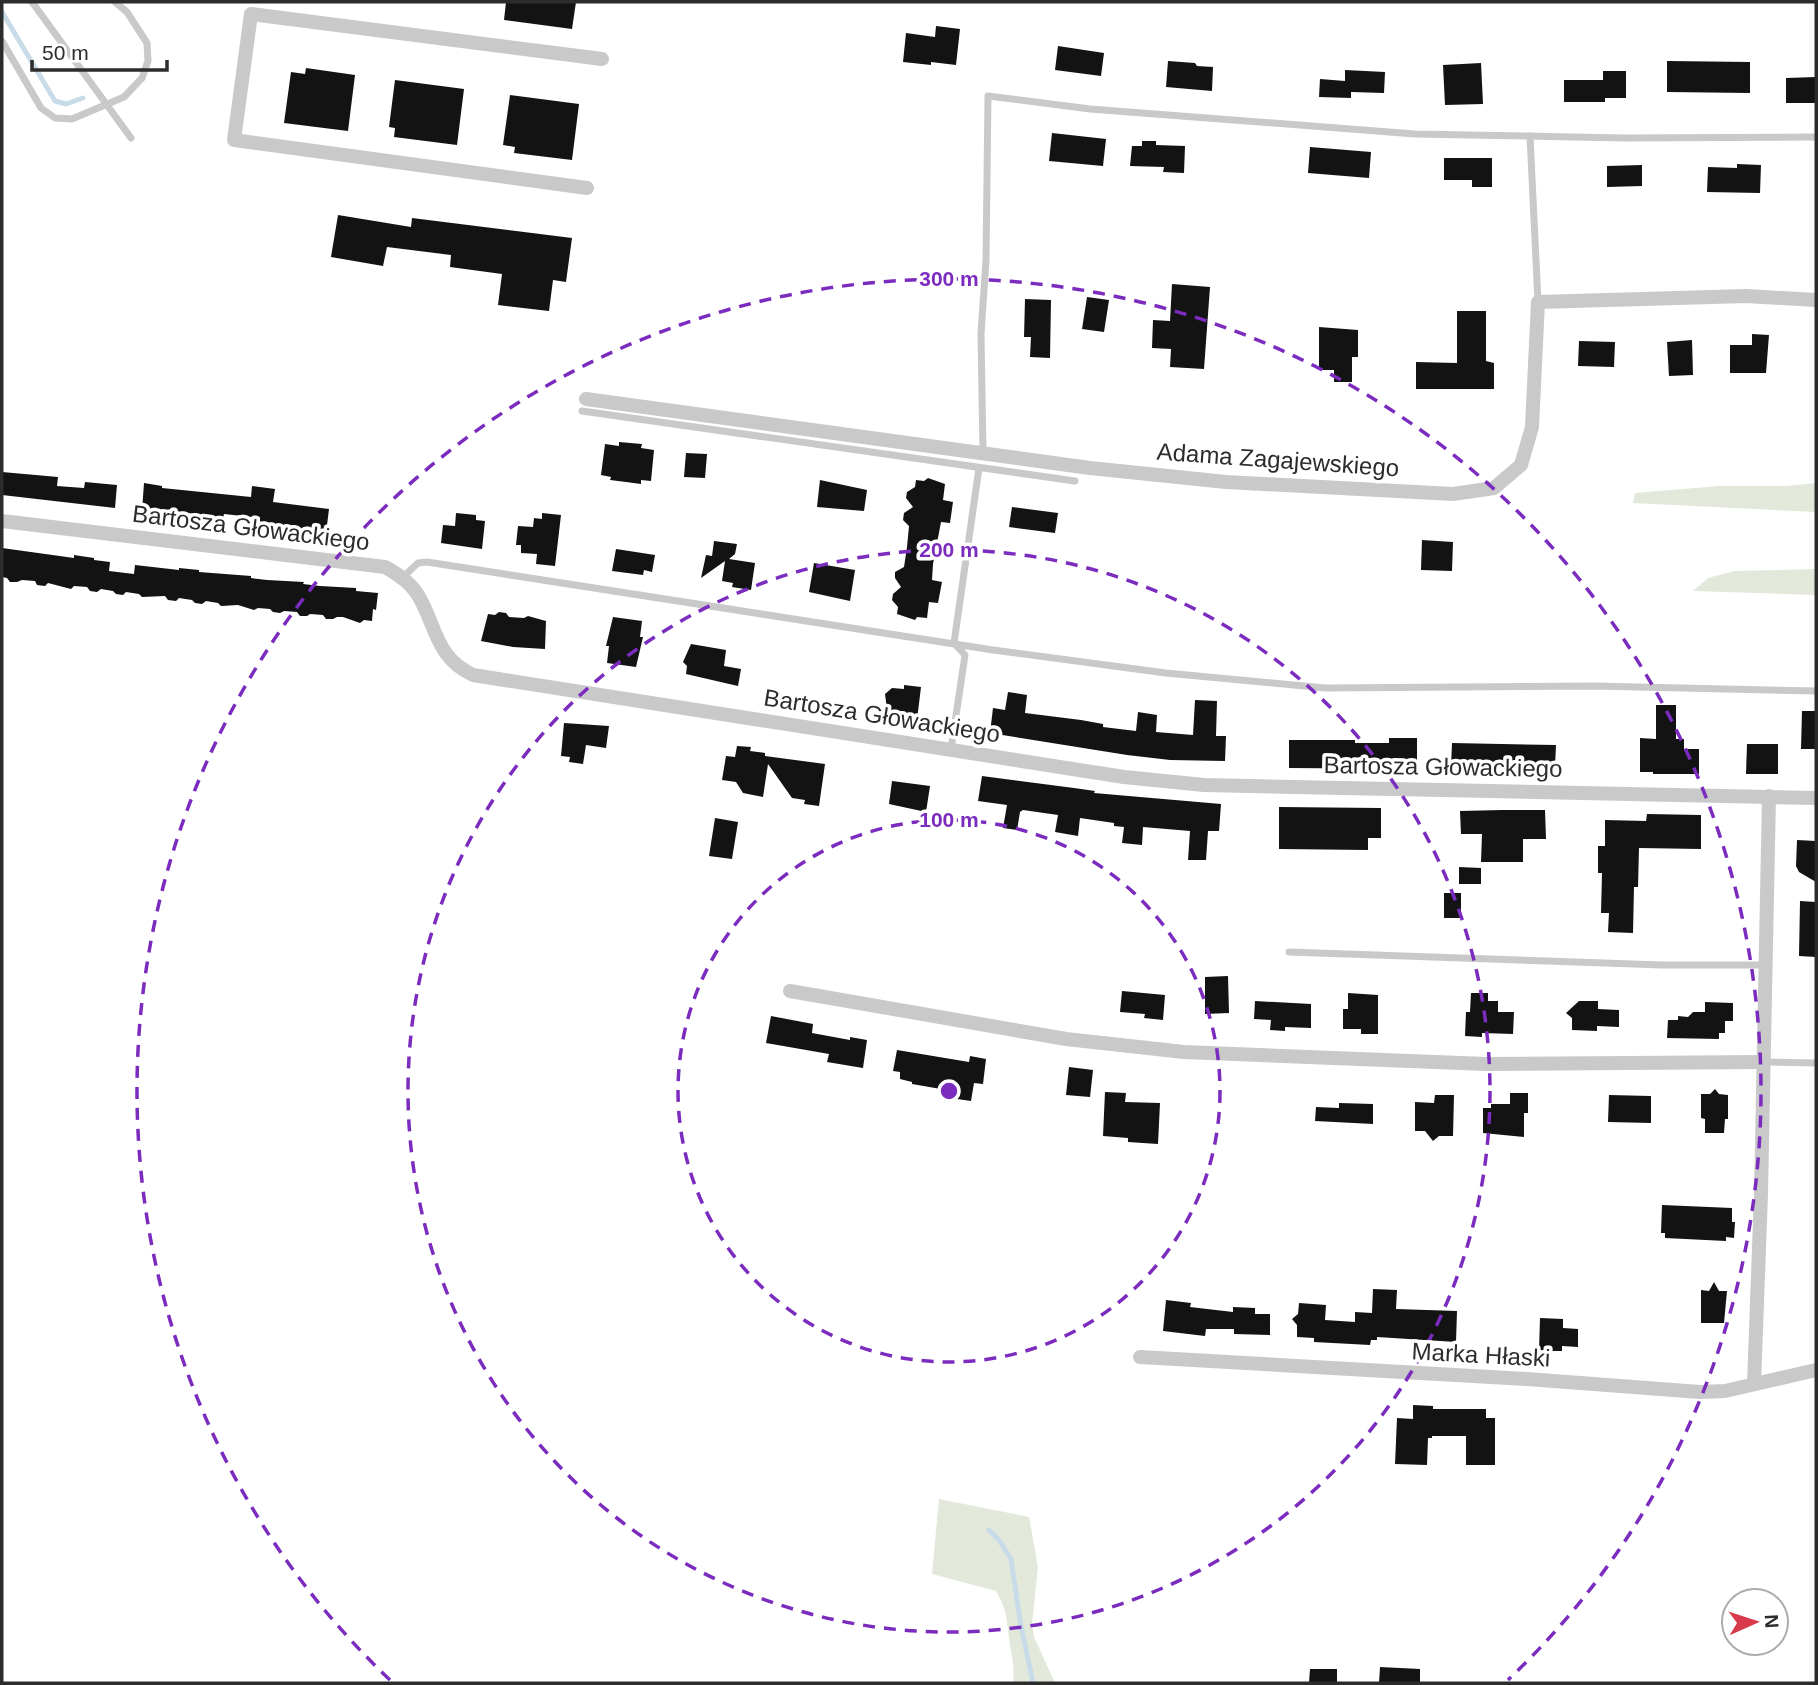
<svg xmlns="http://www.w3.org/2000/svg" width="1818" height="1685" viewBox="0 0 1818 1685" font-family="Helvetica,sans-serif">
	<style>
		.green { fill: #e2e9da }
		.lines { fill: none; stroke-linecap: round; stroke-linejoin: round }
		.stream { stroke: #c7dce8; stroke-width: 5 }
		.building { fill: #131313 }
		.lane { stroke: #c9c9c9; stroke-width: 7 }
		.street { stroke: #c9c9c9; stroke-width: 14 }
		.ring { fill: none; stroke: #7b2cbf; stroke-width: 3.5; stroke-dasharray: 12 9 }
		.labels { text-anchor: middle; stroke-width: 7; stroke-linejoin: round; paint-order: stroke }
		.street-label { font-size: 24px; fill: #2c2c2c; stroke: #fff }
		.centre { fill: #7b2cbf; stroke: #fff; stroke-width: 3.5 }
		.ring-label { font-size: 21px; text-anchor: middle; font-weight: bold; fill: #7b2cbf; stroke: #fff; stroke-width: 7; stroke-linejoin: round; paint-order: stroke }
	</style>
	<rect width="100%" height="100%" fill="#fff"/>
	<!-- green -->
	<g class="green">
		<path d="M1816 483V512L1633 503 1635 493 1719 486H1786Z"/>
		<path d="M1816 569V595L1693 591 1708 578 1734 571Z"/>
		<path d="M939 1499 1029 1517 1038 1567 1032 1624 1034 1637 1055 1683H1013C1015 1667 1012 1660 1010 1645 1007 1623 1008 1611 996 1591L932 1574Z"/>
	</g>
	<g class="lines">
		<!-- stream -->
		<g class="stream">
			<path d="M2 12 55 101 66 104 83 98"/>
			<path d="M989 1530 999 1540 1011 1559 1021 1626 1033 1683"/>
		</g>
	</g>
	<!-- building -->
	<g class="building">
		<path d="M506 2H576L572 29 504 20Z"/>
		<path d="M936 26 960 29 956 65 931 62V65L903 62 906 33 935 37Z"/>
		<path d="M1058 46 1104 53 1101 76 1055 70Z"/>
		<path d="M1168 61 1195 63 1197 66 1213 67 1212 91 1166 87Z"/>
		<path d="M1667 61 1750 62V93L1667 92Z"/>
		<path d="M1481 63 1483 104 1445 105 1443 65Z"/>
		<path d="M306 68 355 75 348 131 284 123 291 72 305 74Z"/>
		<path d="M1345 70 1385 72 1384 93 1351 92V98L1319 97 1320 79 1345 81Z"/>
		<path d="M1603 71H1626V98H1605V102H1564V80H1603Z"/>
		<path d="M1816 77V103H1786V78Z"/>
		<path d="M395 80 464 89 457 145 394 137 395 128 389 127Z"/>
		<path d="M510 95 579 104 572 160 514 153 515 147 503 145Z"/>
		<path d="M1052 133 1106 139 1103 166 1049 161Z"/>
		<path d="M1142 141H1156V145L1185 146 1184 173 1163 172 1164 167 1130 166 1132 146H1142Z"/>
		<path d="M1310 147 1371 152 1369 178 1308 173Z"/>
		<path d="M1444 158H1492V187H1472V180H1444Z"/>
		<path d="M1737 164 1761 165 1760 193 1707 192 1708 167 1737 168Z"/>
		<path d="M1642 165V186L1607 187V166Z"/>
		<path d="M338 215 411 227 412 218 572 238 566 282 553 280 549 311 498 305 502 274 450 267 451 255 387 247 383 266 331 257Z"/>
		<path d="M1172 284 1210 287 1204 369 1170 367 1171 349 1152 348 1153 320 1170 321Z"/>
		<path d="M1087 297 1109 300 1104 332 1082 329Z"/>
		<path d="M1025 299 1051 300 1050 358 1030 357 1031 337H1024Z"/>
		<path d="M1457 311H1486V361L1494 363V389H1416V362L1457 363Z"/>
		<path d="M1319 327 1358 330V357H1352V382H1334V370H1319Z"/>
		<path d="M1752 334 1769 335 1766 373H1730V345H1752Z"/>
		<path d="M1692 340 1693 375 1669 376 1667 342Z"/>
		<path d="M1579 341 1615 342 1614 367 1578 366Z"/>
		<path d="M619 442 642 444 641 448 654 450 651 481 641 480V484L626 482 610 480 611 477 601 475 605 444 619 446Z"/>
		<path d="M686 453 707 454 705 478 684 477Z"/>
		<path d="M2 472 58 477 57 486 84 488 85 482 117 485 115 508 2 495Z"/>
		<path d="M928 478 945 484 943 500 953 502 950 523 941 522 933 564 932 580 942 582 938 603 929 602 927 618 917 617 915 620 897 614 898 607 892 600 893 594 901 587 895 578V572L904 567 907 547 909 526 903 520 904 513 913 507 906 498 907 492 915 487 916 480 924 481Z"/>
		<path d="M820 480 867 490 864 511 817 507Z"/>
		<path d="M144 483 162 486V488L251 497 252 486 275 489 273 502 329 509 326 533 260 525V518L224 514 223 518 159 509V513L142 511Z"/>
		<path d="M1012 507 1058 513 1055 533 1009 527Z"/>
		<path d="M456 513 476 515V520L485 521 482 549 441 543 443 525 455 526Z"/>
		<path d="M542 513 561 515 555 566 536 564 537 554 521 553V545H516L518 526 533 527 534 518 542 519Z"/>
		<path d="M1422 540 1453 542 1452 571 1421 570Z"/>
		<path d="M714 541 737 544 735 554 729 559 755 563 751 590 732 587 733 583 722 581 725 561 701 578 706 555 712 556Z"/>
		<path d="M2 548 74 558V555L94 558V560L110 562 109 571 134 574 135 565 179 570V568L199 570V572L251 576V578L267 580 304 582 303 584 320 586 356 588V591L378 593 376 610 373 609 372 621 364 620 360 623 343 617H337L333 619H326L323 615 310 614 307 616H300L297 612 284 611 280 613 273 612 270 609 258 608 254 610 238 605 221 606 218 603 206 601 202 604 195 603 192 600 179 598 176 601 168 600 165 596 142 597 139 594 126 592 123 595 116 594 113 591 101 589 97 592 90 591 87 587 74 586 71 589 48 583 45 586 37 585 35 581 22 580 17 582H10L7 578 2 577Z"/>
		<path d="M616 549 655 555 652 572 644 570 643 575 612 571Z"/>
		<path d="M814 563 855 570 850 601 809 592Z"/>
		<path d="M499 612 506 613 509 617 524 618 528 616 546 621 545 649 513 647 481 641 488 614 495 615Z"/>
		<path d="M613 617 642 621 640 637H643L636 667 607 663 609 646H606Z"/>
		<path d="M691 644 726 650 724 666 741 669 738 686 686 674 687 666 683 662Z"/>
		<path d="M904 685 921 687 917 720 888 717 885 694 892 688 904 689Z"/>
		<path d="M1008 692 1027 695 1025 713 1081 720 1103 724V727L1136 731 1138 712 1157 715 1156 732 1193 735 1195 700 1217 701 1216 736H1226L1225 761 1170 760 1127 755 990 733 993 708 1005 710Z"/>
		<path d="M1656 705H1676V739H1684V749H1699V774H1653V772H1640V738L1656 739Z"/>
		<path d="M1802 711H1816V749H1801Z"/>
		<path d="M564 723 609 726 606 748 586 745 583 764 569 762 570 757 561 756Z"/>
		<path d="M1389 738H1417V769L1289 768V740H1355V743H1389Z"/>
		<path d="M1452 743 1556 745 1555 767H1451Z"/>
		<path d="M1747 744H1778V774H1746Z"/>
		<path d="M737 746 751 747 750 751 765 753V756L825 764 819 806 804 804 805 800 792 798 768 764 763 797 743 793 736 782 722 780 726 756 735 757Z"/>
		<path d="M982 776 1074 788 1095 791 1094 793 1221 804 1219 831H1208L1206 860H1188L1190 831 1143 827 1142 845 1122 843 1124 827 1114 826V823L1080 818 1078 836 1055 832 1058 815 1023 810 1020 812 1017 830 1003 828 1007 805 978 801Z"/>
		<path d="M892 781 930 786 926 812 889 804Z"/>
		<path d="M1279 807 1381 808V838H1368V850L1279 849Z"/>
		<path d="M1502 810H1545L1546 839H1523V862H1481L1482 834H1461L1460 811Z"/>
		<path d="M1647 814 1701 815V849L1639 848 1638 887H1634L1633 933 1608 932 1609 913H1601L1602 873H1598V846H1605V820L1646 821Z"/>
		<path d="M715 818 738 822 732 859 709 856Z"/>
		<path d="M1797 840 1816 841V882L1799 872 1796 866Z"/>
		<path d="M1459 867 1481 868V884H1459Z"/>
		<rect x="1444" y="893" width="17" height="25"/>
		<path d="M1800 901 1816 902V957L1799 956Z"/>
		<path d="M1228 976 1229 1013 1205 1014V977Z"/>
		<path d="M1122 991 1165 995 1163 1020 1144 1018 1145 1014 1120 1012Z"/>
		<path d="M1348 993 1378 995V1034H1361V1029H1343V1009H1348Z"/>
		<path d="M1471 993H1488V1001H1498V1012H1514L1513 1034 1482 1033V1037L1465 1036 1466 1012H1470Z"/>
		<path d="M1255 1001 1311 1004V1028L1285 1027V1031L1270 1030 1271 1020 1254 1019Z"/>
		<path d="M1579 1001H1598V1009L1619 1010V1027L1597 1026V1031L1572 1030V1018L1566 1013Z"/>
		<path d="M1705 1002 1733 1003V1021H1725V1033H1719V1039L1667 1038 1668 1020H1678V1016L1688 1017 1693 1012H1705Z"/>
		<path d="M771 1016 813 1024 812 1033 850 1040V1037L867 1040 863 1068 827 1062 829 1054 766 1043Z"/>
		<path d="M897 1050 969 1062 970 1056 986 1059 983 1084 974 1083 971 1101 957 1099 958 1092 912 1084V1082L900 1079V1072L893 1071Z"/>
		<path d="M1069 1067 1093 1070 1090 1097 1066 1095Z"/>
		<path d="M1715 1089 1719 1094 1728 1095V1119H1725L1724 1133H1705V1119L1701 1118V1094H1710Z"/>
		<path d="M1105 1092 1126 1093 1125 1102 1160 1103 1158 1144 1128 1142V1138L1103 1136Z"/>
		<path d="M1510 1093H1528V1113H1524V1137L1483 1133V1108H1491V1104H1510Z"/>
		<path d="M1435 1095H1454L1453 1136H1439L1433 1141 1425 1131H1415V1102L1434 1103Z"/>
		<path d="M1609 1095 1651 1096V1123L1608 1122Z"/>
		<path d="M1339 1103 1373 1104V1124L1315 1121 1316 1107 1339 1108Z"/>
		<path d="M1662 1205 1732 1208V1222H1735L1734 1238 1726 1237V1241L1665 1238V1233H1661Z"/>
		<path d="M1714 1282 1719 1291H1727L1724 1323H1701V1290L1709 1291Z"/>
		<path d="M1373 1289 1397 1290 1396 1309 1457 1311 1456 1342 1377 1337V1340H1371L1370 1345 1314 1342V1338L1297 1337V1325L1292 1319 1298 1314 1299 1303 1326 1305 1325 1320 1355 1322V1312L1372 1313Z"/>
		<path d="M1166 1300 1191 1303 1190 1307 1233 1312V1307L1255 1308V1314H1270V1335L1234 1334V1329H1206L1205 1336 1163 1331Z"/>
		<path d="M1540 1318 1563 1319V1328L1578 1329V1347L1562 1346V1351H1539Z"/>
		<path d="M1413 1405 1433 1406V1409H1486V1418H1495V1465H1466V1436H1432V1438H1428L1427 1465 1395 1464 1397 1418 1413 1419Z"/>
		<path d="M1380 1667 1420 1669V1683H1379Z"/>
		<path d="M1310 1669H1337V1683H1309Z"/>
	</g>
	<g class="lines">
		<!-- lane -->
		<g class="lane">
			<path d="M32 2 131 138"/>
			<path d="M2 41 41 108 55 118 72 119 124 97 142 78 148 61 147 43 127 12 115 2"/>
			<path d="M1530 136 1538 302"/>
			<path d="M582 411 1075 481"/>
			<path d="M983 453 981 334 986 260 988 96 1090 109 1415 134 1625 138 1816 137"/>
			<path d="M403 577 418 563 427 562 993 650 1166 673 1325 688 1594 686 1816 691"/>
			<path d="M951 749 965 655 954 643 979 468"/>
			<path d="M1289 952 1662 965H1765"/>
			<path d="M1764 1062 1816 1063"/>
		</g>
		<!-- street -->
		<g class="street">
			<path d="M587 188 234 140 251 14 602 59"/>
			<path d="M586 399 1090 468 1226 482 1453 494 1494 488 1521 465 1532 427 1538 302 1746 296 1816 300"/>
			<path d="M2 521 385 567C398 574 410 582 418 595 437 627 435 657 473 675L1124 777 1204 785 1816 798"/>
			<path d="M790 991 1066 1039 1184 1052 1486 1064 1764 1062"/>
			<path d="M1140 1357 1527 1379 1700 1392 1725 1391 1816 1370"/>
			<path d="M1754 1384 1761 1194 1769 796"/>
		</g>
	</g>
	<!-- distance rings -->
	<g class="ring">
		<circle cx="949" cy="1091" r="271"/>
		<circle cx="949" cy="1091" r="541"/>
		<path d="M390 1680A812 812 0 1 1 1508 1680"/>
	</g>
	<g class="labels">
		<!-- street labels -->
		<g class="street-label">
			<text transform="translate(1278 460) rotate(4)" y="8">Adama Zagajewskiego</text>
			<text transform="translate(251 528) rotate(7)" y="8">Bartosza Głowackiego</text>
			<text transform="translate(882 716) rotate(9)" y="8">Bartosza Głowackiego</text>
			<text transform="translate(1443 767) rotate(1)" y="8">Bartosza Głowackiego</text>
			<text transform="translate(1481 1355) rotate(3)" y="8">Marka Hłaski</text>
		</g>
	</g>
	<circle cx="949" cy="1091" r="10" class="centre"/>
	<g class="ring-label">
		<text x="949" y="286">300 m</text>
		<text x="949" y="557">200 m</text>
		<text x="949" y="827">100 m</text>
	</g>
	<!-- border -->
	<rect width="1818" height="1685" fill="none" stroke="#2c2c2c" stroke-width="7"/>
	<!-- north arrow -->
	<g transform="translate(1755 1622) rotate(87)"><circle r="33" fill="#ffffff" stroke="#ababab" stroke-width="2"/>
	<path d="M0-5L12 26L0 18L-12 26Z" fill="#d8394b"/>
	<text y="-10" font-size="19" font-weight="bold" text-anchor="middle" fill="#2c2c2c">N</text>
	</g>
	<!-- scale -->
	<path d="M32 60v10h135v-10" fill="none" stroke="#2c2c2c" stroke-width="3.5"/>
	<text x="42" y="60" font-size="21" fill="#2c2c2c" stroke="#ffffff" stroke-width="5" paint-order="stroke">50 m</text>
</svg>
